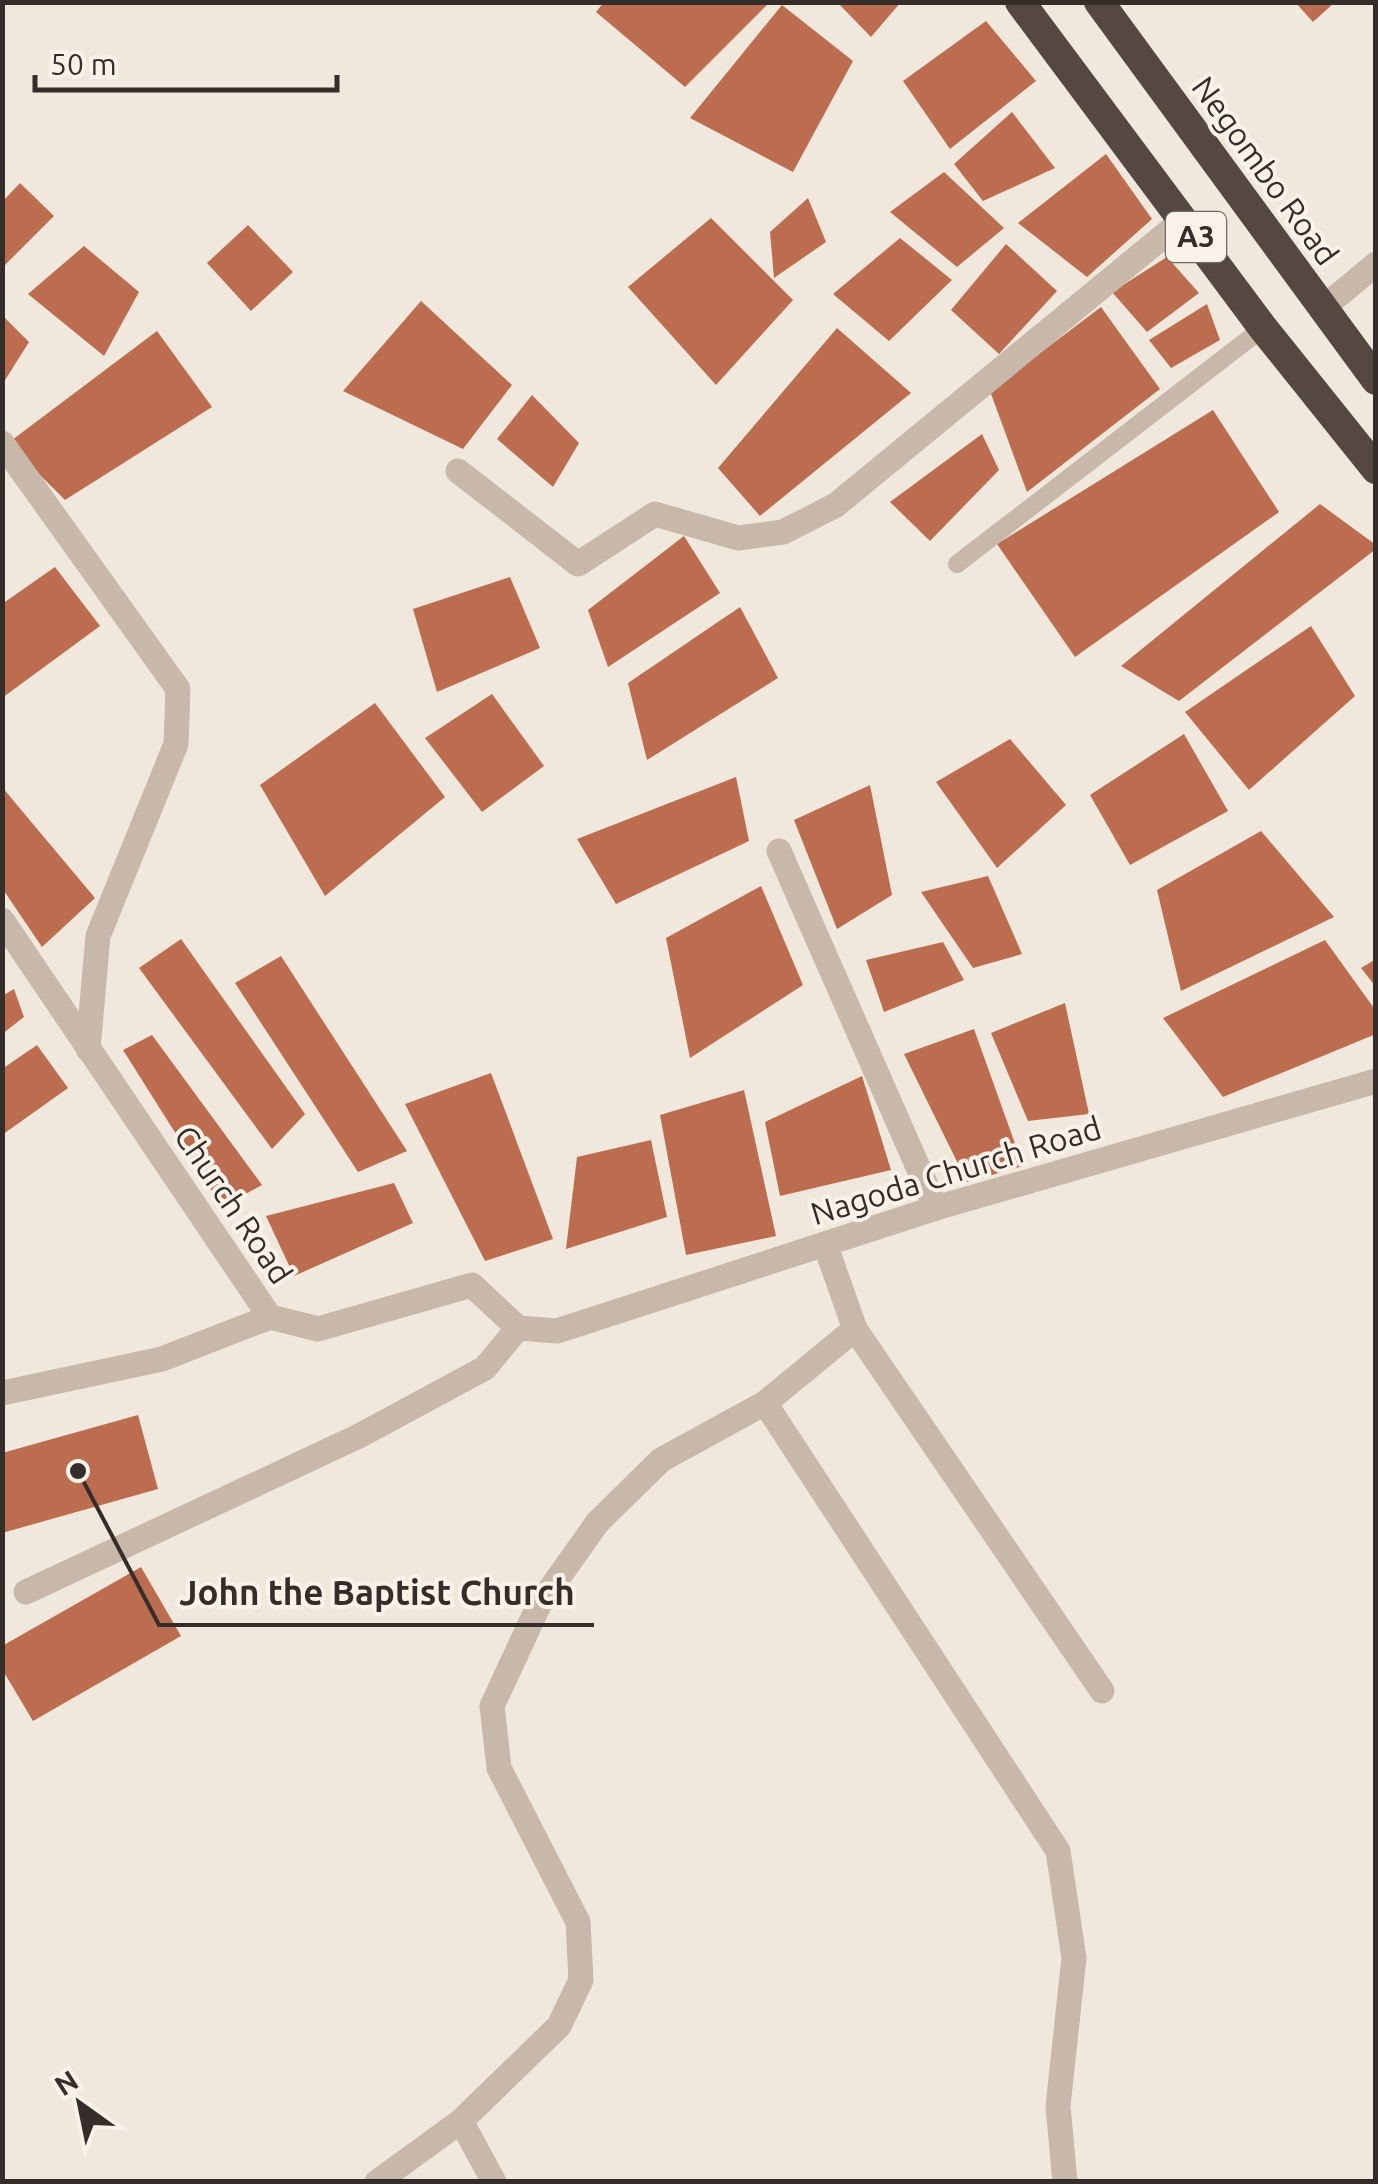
<svg xmlns="http://www.w3.org/2000/svg" width="1378" height="2184" viewBox="0 0 1378 2184" font-family="Ubuntu,sans-serif">
	<style>
		.building { fill: #bc6d50 }
		.lines { fill: none; stroke-linecap: round; stroke-linejoin: round }
		.lane { stroke: #c7b8aa; stroke-width: 18 }
		.street { stroke: #c7b8aa; stroke-width: 25 }
		.highway { stroke: #554841; stroke-width: 30 }
		.labels { text-anchor: middle; stroke-width: 8; stroke-linejoin: round; paint-order: stroke }
		.shield { fill: #f8f2e9; stroke: #706863; stroke-width: 2.5 }
		.shield-label { font-size: 30px; font-weight: bold; fill: #352d29 }
		.street-label { font-size: 32px; fill: #352d29; stroke: #f8f2e9 }
		.leader { fill: none; stroke: #352d29; stroke-width: 4 }
		.callout-dot { fill: #352d29; stroke: #f8f2e9; stroke-width: 4 }
		.callout-label { font-size: 35px; text-anchor: middle; font-weight: bold; fill: #352d29; stroke: #f8f2e9; stroke-width: 8; stroke-linejoin: round; paint-order: stroke }
	</style>
	<rect width="100%" height="100%" fill="#f0e8dd"/>
	<!-- building -->
	<g class="building">
		<path d="M604 2H770L685 87 596 12Z"/>
		<path d="M837 2H901L871 37Z"/>
		<path d="M1295 2H1335L1313 22Z"/>
		<path d="M782 5 853 61 793 172 690 118Z"/>
		<path d="M986 21 1036 81 950 149 903 81Z"/>
		<path d="M1012 112 1055 168 983 201 954 164Z"/>
		<path d="M1106 154 1152 219 1087 277 1018 223Z"/>
		<path d="M944 172 1004 228 957 267 890 212Z"/>
		<path d="M20 183 54 216 3 267V201Z"/>
		<path d="M808 198 826 242 774 278 770 232Z"/>
		<path d="M711 218 793 300 716 385 628 287Z"/>
		<path d="M248 225 293 272 251 311 207 263Z"/>
		<path d="M900 238 952 280 889 341 833 294Z"/>
		<path d="M1006 244 1057 291 999 354 951 310Z"/>
		<path d="M84 246 139 292 104 356 28 294Z"/>
		<path d="M1167 257 1199 293 1147 332 1112 292Z"/>
		<path d="M421 301 512 385 463 449 343 391Z"/>
		<path d="M1207 304 1220 340 1171 368 1149 340Z"/>
		<path d="M1101 307 1160 389 1027 492 990 391Z"/>
		<path d="M2 315 29 342 2 385Z"/>
		<path d="M837 328 911 393 760 516 718 468Z"/>
		<path d="M157 331 212 407 65 500 8 443Z"/>
		<path d="M532 395 579 443 553 487 497 439Z"/>
		<path d="M1213 410 1279 512 1075 657 997 544Z"/>
		<path d="M982 434 999 470 930 541 890 502Z"/>
		<path d="M1320 504 1376 545V549L1179 701 1121 666Z"/>
		<path d="M684 536 720 593 608 667 588 610Z"/>
		<path d="M55 567 100 626 2 698V604Z"/>
		<path d="M510 577 540 648 437 692 413 609Z"/>
		<path d="M740 607 778 678 647 760 628 683Z"/>
		<path d="M1311 626 1355 696 1249 790 1185 712Z"/>
		<path d="M492 694 544 766 482 812 425 738Z"/>
		<path d="M375 703 445 797 325 896 260 785Z"/>
		<path d="M1184 734 1228 811 1130 865 1090 795Z"/>
		<path d="M1010 739 1066 805 997 868 936 782Z"/>
		<path d="M736 777 749 841 616 904 577 839Z"/>
		<path d="M870 785 892 895 837 929 794 820Z"/>
		<path d="M2 787 95 898 42 947 2 888Z"/>
		<path d="M1261 831 1334 917 1181 991 1157 890Z"/>
		<path d="M988 876 1022 954 973 968 921 892Z"/>
		<path d="M761 886 803 985 690 1058 666 938Z"/>
		<path d="M181 939 305 1114 272 1149 139 968Z"/>
		<path d="M1325 940 1376 1011V1034L1223 1097 1163 1018Z"/>
		<path d="M943 942 964 980 884 1012 866 960Z"/>
		<path d="M281 956 407 1151 358 1172 235 983Z"/>
		<path d="M1376 959V987L1361 968Z"/>
		<path d="M14 989 24 1017 2 1034V996Z"/>
		<path d="M1065 1003 1089 1114 1028 1121 991 1033Z"/>
		<path d="M974 1029 1023 1166 967 1182 904 1054Z"/>
		<path d="M152 1035 262 1185 222 1207 123 1050Z"/>
		<path d="M37 1045 68 1088 2 1135V1069Z"/>
		<path d="M491 1073 553 1239 485 1261 405 1104Z"/>
		<path d="M862 1076 891 1170 780 1196 765 1122Z"/>
		<path d="M744 1090 776 1236 686 1255 660 1115Z"/>
		<path d="M651 1140 667 1217 566 1249 577 1157Z"/>
		<path d="M394 1183 413 1223 294 1276 266 1216Z"/>
		<path d="M138 1415 158 1489 2 1533V1453Z"/>
		<path d="M141 1567 181 1636 33 1721 2 1669V1646Z"/>
	</g>
	<g class="lines">
		<!-- lane -->
		<path class="lane" d="M957 564 1263 328"/>
		<!-- street -->
		<g class="street">
			<path d="M1323 308 1376 264"/>
			<path d="M2 443 178 689 176 744 98 936 88 1049"/>
			<path d="M458 471 578 564 655 514 738 538 783 532 836 505 1183 220"/>
			<path d="M779 851 936 1208"/>
			<path d="M2 920 270 1317 318 1329 472 1285 518 1328 557 1331 936 1208 1376 1081"/>
			<path d="M855 1329 1102 1691"/>
			<path d="M2 1393 162 1359 270 1317"/>
			<path d="M765 1403 1058 1851 1074 1958 1058 2106 1065 2182"/>
			<path d="M26 1592 359 1436 485 1368 518 1328"/>
			<path d="M461 2121 494 2182"/>
			<path d="M377 2182 461 2121 559 2026 581 1980 578 1922 499 1768 492 1706 539 1605 597 1523 661 1460 765 1403 855 1329 825 1244"/>
		</g>
		<!-- highway -->
		<g class="highway">
			<path d="M1020 2 1263 328 1376 469"/>
			<path d="M1099 2 1376 380"/>
		</g>
	</g>
	<g class="labels">
		<!-- shield labels -->
		<rect class="shield" x="1166" y="212" width="60" height="50" rx="8"/>
		<g class="shield-label">
			<text x="1196" y="247">A3</text>
		</g>
		<!-- street labels -->
		<g class="street-label">
			<text transform="translate(1265 171) rotate(54)" y="11">Negombo Road</text>
			<text transform="translate(956 1171) rotate(-17)" y="11">Nagoda Church Road</text>
			<text transform="translate(233 1205) rotate(56)" y="11">Church Road</text>
		</g>
	</g>
	<!-- callouts -->
	<path class="leader" d="M78 1471L159 1625H594"/>
	<circle class="callout-dot" cx="78" cy="1471" r="10"/>
	<g class="callout-label">
		<text x="377" y="1605">John the Baptist Church</text>
	</g>
	<!-- border -->
	<rect width="1378" height="2184" fill="none" stroke="#352d29" stroke-width="10"/>
	<!-- north arrow -->
	<g transform="translate(80 2104) rotate(327)" stroke="#f8f2e9" stroke-width="8" paint-order="stroke">
	<path d="M0-8L18 38L0 25L-18 38Z" fill="#352d29"/>
	<text y="-15" font-size="28" font-weight="bold" text-anchor="middle" fill="#352d29">N</text>
	</g>
	<!-- scale -->
	<path d="M35 75v15h302v-15" fill="none" stroke="#352d29" stroke-width="5"/>
	<text x="50" y="75" font-size="30" fill="#352d29" stroke="#f8f2e9" stroke-width="8" paint-order="stroke">50 m</text>
</svg>
